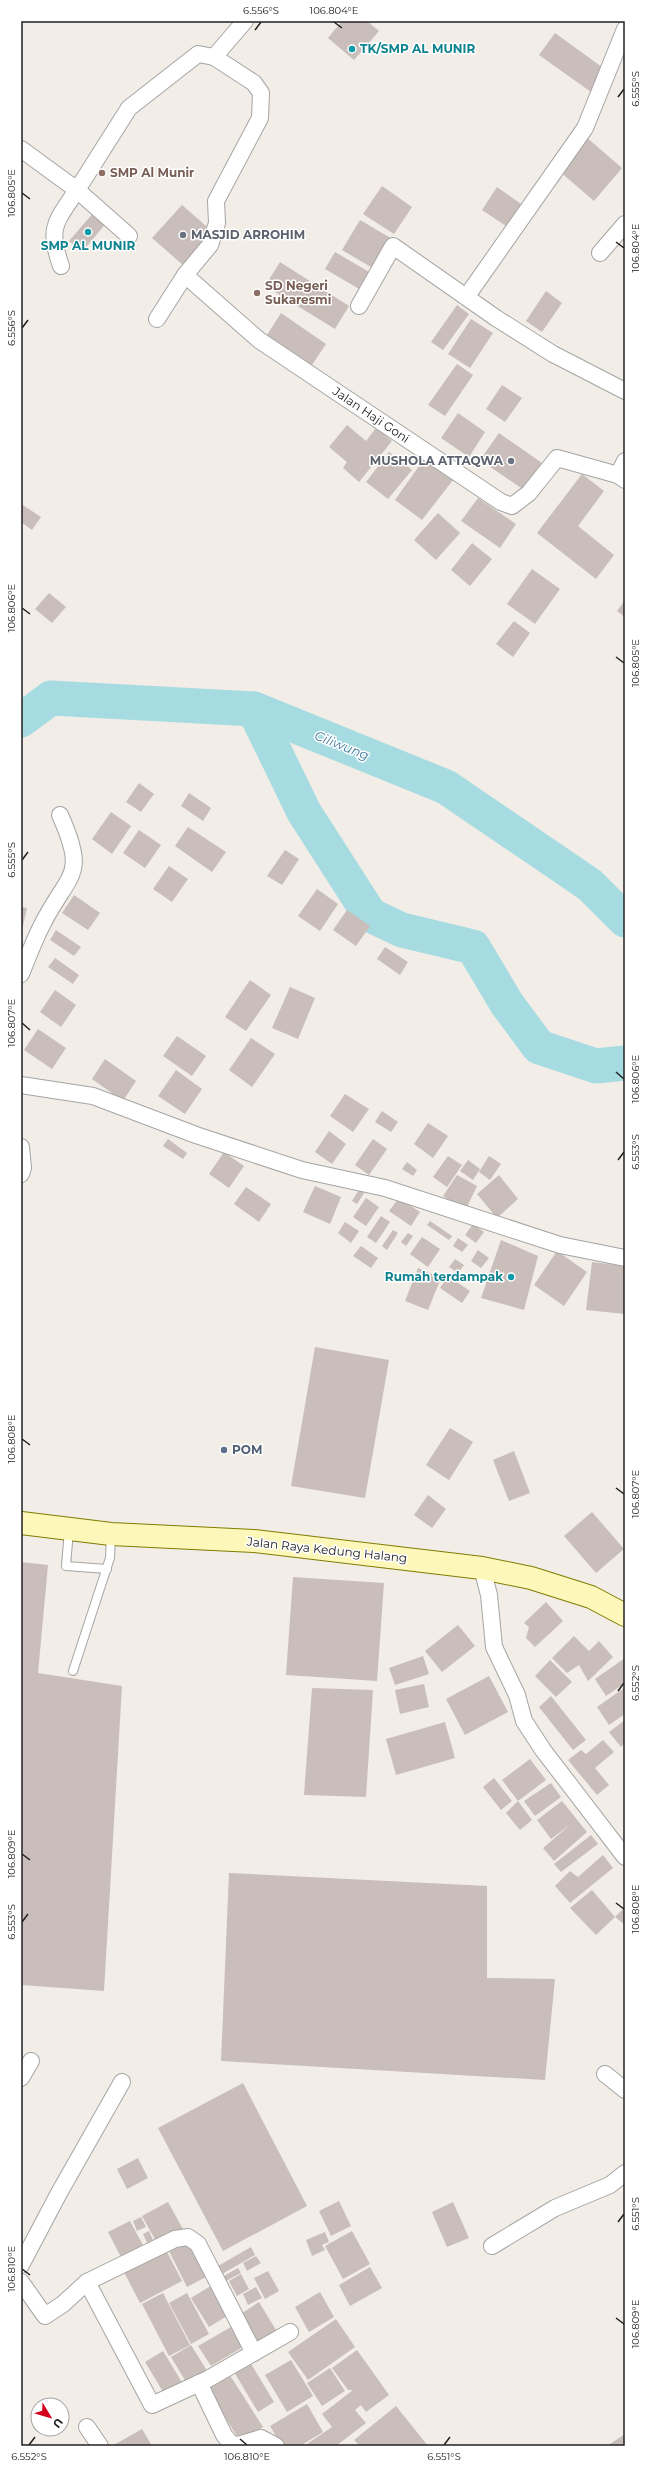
<svg xmlns="http://www.w3.org/2000/svg" width="646" height="2467" viewBox="0 0 646 2467" font-family="Montserrat,sans-serif">
	<style>
		.lines { fill: none; stroke-linecap: round; stroke-linejoin: round }
		.river { stroke: #a6dce1; stroke-width: 35 }
		.building { fill: #cabeba }
		.lane-casing { stroke: #a5a5a5; stroke-width: 10 }
		.street-casing { stroke: #a5a5a5; stroke-width: 18 }
		.secondary-casing { stroke: #807c00; stroke-width: 24 }
		.lane { stroke: #fff; stroke-width: 8 }
		.street { stroke: #fff; stroke-width: 16 }
		.secondary { stroke: #fdf7ba; stroke-width: 22 }
		.ticks { fill: none; stroke: #212121; stroke-width: 1.5 }
		.culture-dot { fill: #0f9aa8; stroke: #fff; stroke-width: 1.5 }
		.education-dot { fill: #8d6e63; stroke: #fff; stroke-width: 1.5 }
		.worship-dot { fill: #6b7280; stroke: #fff; stroke-width: 1.5 }
		.service-dot { fill: #5c6f8a; stroke: #fff; stroke-width: 1.5 }
		.labels { text-anchor: middle; stroke-width: 3; stroke-linejoin: round; paint-order: stroke }
		.culture-label { font-size: 12px; font-weight: bold; fill: #0d838f; stroke: #fff; text-anchor: start }
		.education-label { font-size: 12px; font-weight: bold; fill: #785e54; stroke: #fff; text-anchor: start }
		.worship-label { font-size: 12px; font-weight: bold; fill: #5b616d; stroke: #fff; text-anchor: start }
		.street-label { font-size: 12px; fill: #212121; stroke: #fff }
		.service-label { font-size: 12px; font-weight: bold; fill: #4e5e75; stroke: #fff; text-anchor: start }
		.water-label { font-size: 13px; font-style: italic; fill: #3f7b9e; stroke: #fff }
		.neatline { fill: none; stroke: #212121; stroke-width: 1.5 }
		.ticks-label { font-size: 10px; text-anchor: middle; fill: #212121 }
	</style>
	<rect width="100%" height="100%" fill="#f2ede7"/>
	<g class="lines">
		<!-- river -->
		<g class="river">
			<path d="M254 709 304 812 370 915 402 930 473 947 507 1004 539 1047 596 1066 625 1063"/>
			<path d="M21 720 51 698 254 709 446 787 590 885 625 920"/>
		</g>
	</g>
	<!-- building -->
	<g class="building">
		<path d="M342 21H367L379 31 354 60 328 38Z"/>
		<path d="M555 33 606 70 591 92 539 55Z"/>
		<path d="M586 137 622 168 594 201 558 170Z"/>
		<path d="M382 186 412 207 394 234 363 214Z"/>
		<path d="M497 187 524 206 509 228 482 210Z"/>
		<path d="M182 205 213 232 183 265 152 238Z"/>
		<path d="M94 212 107 222 82 252 69 241Z"/>
		<path d="M360 220 394 240 376 270 342 250Z"/>
		<path d="M335 252 371 273 361 290 325 269Z"/>
		<path d="M280 262 349 306 335 329 265 286Z"/>
		<path d="M546 291 562 303 542 332 526 321Z"/>
		<path d="M457 305 469 314 443 350 431 342Z"/>
		<path d="M281 313 326 344 312 365 267 335Z"/>
		<path d="M471 319 493 333 470 368 448 354Z"/>
		<path d="M457 364 473 375 445 416 428 405Z"/>
		<path d="M502 385 522 398 505 422 486 409Z"/>
		<path d="M458 413 485 432 469 457 441 438Z"/>
		<path d="M347 425 366 441 376 428 392 441 359 482 343 468 347 462 329 447Z"/>
		<path d="M499 433 542 463 524 490 480 460Z"/>
		<path d="M389 452 412 470 388 499 366 482Z"/>
		<path d="M424 459 453 480 422 520 395 500Z"/>
		<path d="M582 474 604 491 578 526 614 555 596 579 537 533Z"/>
		<path d="M478 498 516 524 500 548 461 521Z"/>
		<path d="M21 504 41 517 32 530 21 522Z"/>
		<path d="M438 513 460 533 436 560 414 540Z"/>
		<path d="M472 543 492 559 470 586 451 570Z"/>
		<path d="M532 569 560 589 535 624 507 604Z"/>
		<path d="M49 593 66 607 52 623 35 609Z"/>
		<path d="M625 600V617L617 611Z"/>
		<path d="M514 621 530 633 513 657 496 644Z"/>
		<path d="M139 783 154 794 141 812 126 802Z"/>
		<path d="M189 793 211 808 203 821 181 806Z"/>
		<path d="M111 812 131 826 112 854 92 839Z"/>
		<path d="M188 827 226 852 212 872 175 846Z"/>
		<path d="M139 830 161 845 145 868 123 853Z"/>
		<path d="M285 850 299 859 282 885 267 876Z"/>
		<path d="M169 866 188 879 172 902 153 889Z"/>
		<path d="M317 889 338 904 320 931 298 916Z"/>
		<path d="M74 895 100 913 88 930 62 913Z"/>
		<path d="M21 907 27 908 22 930H21Z"/>
		<path d="M347 910 370 926 356 946 333 930Z"/>
		<path d="M56 930 81 947 74 956 50 940Z"/>
		<path d="M385 947 408 962 400 975 377 959Z"/>
		<path d="M55 958 79 975 73 984 48 967Z"/>
		<path d="M250 980 271 995 246 1031 225 1017Z"/>
		<path d="M290 987 315 998 298 1039 272 1028Z"/>
		<path d="M55 990 76 1005 61 1027 40 1012Z"/>
		<path d="M38 1029 66 1048 52 1069 24 1050Z"/>
		<path d="M177 1036 206 1056 192 1076 163 1056Z"/>
		<path d="M251 1038 275 1054 252 1087 229 1070Z"/>
		<path d="M105 1059 136 1081 123 1101 92 1079Z"/>
		<path d="M176 1070 202 1089 185 1114 158 1096Z"/>
		<path d="M345 1094 369 1109 353 1132 330 1116Z"/>
		<path d="M382 1111 398 1122 391 1132 375 1122Z"/>
		<path d="M428 1123 448 1136 433 1158 414 1144Z"/>
		<path d="M329 1131 346 1144 332 1164 315 1152Z"/>
		<path d="M168 1139 187 1153 183 1159 163 1146Z"/>
		<path d="M373 1139 387 1149 369 1175 355 1165Z"/>
		<path d="M224 1152 244 1166 229 1188 209 1174Z"/>
		<path d="M448 1156 462 1165 447 1187 433 1177Z"/>
		<path d="M489 1156 501 1164 490 1180 479 1172Z"/>
		<path d="M468 1160 480 1169 473 1180 460 1171Z"/>
		<path d="M407 1162 417 1170 413 1176 402 1169Z"/>
		<path d="M457 1175 477 1186 465 1211 443 1196Z"/>
		<path d="M499 1175 518 1199 497 1218 477 1194Z"/>
		<path d="M315 1186 341 1197 330 1224 303 1212Z"/>
		<path d="M246 1187 271 1204 259 1222 234 1204Z"/>
		<path d="M359 1190 364 1193 357 1204 352 1201Z"/>
		<path d="M366 1198 379 1207 366 1226 353 1217Z"/>
		<path d="M399 1198 420 1212 411 1226 389 1211Z"/>
		<path d="M381 1216 390 1222 376 1243 367 1237Z"/>
		<path d="M430 1221 452 1236 449 1240 427 1225Z"/>
		<path d="M345 1222 359 1231 351 1243 338 1233Z"/>
		<path d="M473 1224 484 1232 476 1243 465 1235Z"/>
		<path d="M393 1230 398 1233 387 1250 382 1246Z"/>
		<path d="M408 1233 413 1236 406 1246 401 1242Z"/>
		<path d="M422 1237 440 1249 428 1267 410 1254Z"/>
		<path d="M458 1238 468 1245 462 1252 453 1246Z"/>
		<path d="M501 1240 538 1256 524 1310 481 1298Z"/>
		<path d="M361 1246 378 1258 371 1268 353 1256Z"/>
		<path d="M478 1250 489 1258 481 1268 471 1261Z"/>
		<path d="M557 1251 587 1272 564 1306 534 1285Z"/>
		<path d="M455 1259 464 1265 458 1273 449 1267Z"/>
		<path d="M592 1262 625 1266V1314L586 1310Z"/>
		<path d="M418 1268 441 1278 428 1310 405 1301Z"/>
		<path d="M448 1276 470 1291 462 1303 440 1288Z"/>
		<path d="M315 1347 389 1360 365 1498 291 1486Z"/>
		<path d="M450 1428 473 1442 449 1480 426 1465Z"/>
		<path d="M514 1451 530 1493 509 1501 493 1460Z"/>
		<path d="M428 1495 446 1509 432 1528 414 1515Z"/>
		<path d="M592 1512 624 1549 596 1573 564 1536Z"/>
		<path d="M21 1562 48 1565 38 1673 122 1686 104 1991 21 1985Z"/>
		<path d="M293 1577 384 1583 377 1681 286 1675Z"/>
		<path d="M546 1602 563 1621 535 1647 526 1638 529 1627 524 1623Z"/>
		<path d="M458 1625 475 1646 442 1672 425 1651Z"/>
		<path d="M574 1636 589 1651 599 1641 613 1657 588 1681 579 1665 567 1673 552 1658Z"/>
		<path d="M423 1656 429 1674 395 1685 389 1668Z"/>
		<path d="M625 1658V1683L606 1696 595 1679Z"/>
		<path d="M550 1660 572 1682 556 1697 535 1676Z"/>
		<path d="M489 1676 508 1712 465 1735 446 1699Z"/>
		<path d="M424 1684 429 1707 400 1714 395 1690Z"/>
		<path d="M312 1688 373 1690 366 1797 304 1795Z"/>
		<path d="M624 1688 625 1714 609 1725 597 1707Z"/>
		<path d="M551 1696 586 1740 573 1750 539 1707Z"/>
		<path d="M625 1720V1743L621 1747 609 1732Z"/>
		<path d="M445 1722 455 1758 396 1775 386 1739Z"/>
		<path d="M603 1740 614 1752 595 1768 609 1785 597 1795 568 1760 581 1750 586 1754Z"/>
		<path d="M530 1759 546 1780 518 1801 502 1780Z"/>
		<path d="M494 1778 512 1801 501 1810 483 1787Z"/>
		<path d="M551 1783 561 1797 535 1816 524 1801Z"/>
		<path d="M518 1801 532 1820 520 1830 506 1813Z"/>
		<path d="M562 1801 587 1832 554 1861 543 1848 571 1824 551 1839 537 1820Z"/>
		<path d="M591 1835 598 1844 561 1872 554 1864Z"/>
		<path d="M603 1855 613 1868 570 1903 555 1886 570 1871 578 1877Z"/>
		<path d="M229 1873 487 1886V1978L555 1979 545 2080 221 2061Z"/>
		<path d="M592 1890 615 1917 596 1935 570 1908Z"/>
		<path d="M625 1907V1925L615 1917Z"/>
		<path d="M243 2083 307 2206 223 2251 158 2128Z"/>
		<path d="M138 2158 148 2178 127 2189 117 2169Z"/>
		<path d="M339 2201 351 2226 331 2236 319 2211Z"/>
		<path d="M168 2202 183 2229 157 2243 142 2216Z"/>
		<path d="M453 2202 469 2238 447 2247 432 2212Z"/>
		<path d="M141 2217 146 2227 137 2231 133 2221Z"/>
		<path d="M130 2221 144 2247 122 2259 108 2232Z"/>
		<path d="M149 2231 154 2242 148 2245 143 2234Z"/>
		<path d="M352 2231 370 2264 343 2279 325 2246Z"/>
		<path d="M325 2232 329 2242 322 2245 325 2250 312 2256 306 2240Z"/>
		<path d="M189 2241 208 2276 187 2287 169 2251Z"/>
		<path d="M251 2247 255 2255 222 2274 218 2266Z"/>
		<path d="M166 2250 182 2281 140 2303 124 2272Z"/>
		<path d="M256 2256 261 2263 247 2271 243 2263Z"/>
		<path d="M370 2267 382 2288 350 2306 339 2285Z"/>
		<path d="M238 2268 241 2273 224 2282 222 2277Z"/>
		<path d="M268 2271 279 2291 265 2299 254 2278Z"/>
		<path d="M241 2274 249 2289 237 2296 229 2281Z"/>
		<path d="M214 2284 232 2313 209 2327 191 2298Z"/>
		<path d="M256 2287 262 2298 248 2305 243 2294Z"/>
		<path d="M320 2292 334 2317 309 2332 295 2307Z"/>
		<path d="M163 2293 190 2345 169 2356 142 2304Z"/>
		<path d="M187 2293 209 2334 191 2344 169 2303Z"/>
		<path d="M259 2302 279 2335 256 2349 236 2317Z"/>
		<path d="M336 2319 355 2347 308 2380 288 2352Z"/>
		<path d="M231 2327 243 2347 211 2366 198 2346Z"/>
		<path d="M191 2345 209 2374 189 2387 171 2357Z"/>
		<path d="M357 2350 389 2395 366 2412 361 2405 355 2410 366 2423 336 2446H304L332 2427 322 2414 353 2390H348L332 2368Z"/>
		<path d="M163 2351 183 2384 165 2395 145 2362Z"/>
		<path d="M291 2360 313 2396 287 2412 265 2375Z"/>
		<path d="M250 2362 274 2402 258 2412 234 2372Z"/>
		<path d="M330 2368 345 2391 322 2406 307 2383Z"/>
		<path d="M226 2369 263 2427 240 2441 204 2384Z"/>
		<path d="M307 2404 323 2432 300 2446H282L270 2426Z"/>
		<path d="M396 2406 428 2446H360L354 2440Z"/>
		<path d="M142 2429 152 2446H112Z"/>
		<path d="M625 2434V2446H607Z"/>
	</g>
	<g class="lines">
		<!-- lane casing -->
		<g class="lane-casing">
			<g id="lane">
				<path d="M69 1530 66 1566 107 1569"/>
				<path d="M73 1671 110 1558 111 1535"/>
			</g>
		</g>
		<!-- street casing -->
		<g class="street-casing">
			<g id="street">
				<path d="M21 149 77 190 129 108 198 54 214 57 245 21"/>
				<path d="M600 253 625 224"/>
				<path d="M61 266C47 227 56 222 77 190L129 236"/>
				<path d="M185 275 259 340 501 502 512 506 529 493 557 458 618 475 625 480"/>
				<path d="M467 296 585 128 625 29"/>
				<path d="M359 306 393 246 496 318 553 354 625 391"/>
				<path d="M157 319 185 275 210 245 217 223 216 201 260 118 261 93 254 83 214 57"/>
				<path d="M618 475 625 461"/>
				<path d="M21 974C28 957 34 940 43 923 69 872 88 877 60 815"/>
				<path d="M21 1085 93 1096 196 1135 302 1170 385 1188 560 1245 625 1258"/>
				<path d="M21 1147 23 1168 21 1174"/>
				<path d="M482 1568 489 1595 494 1647 517 1695 524 1721 543 1750 625 1857"/>
				<path d="M605 2074 625 2090"/>
				<path d="M21 2078 31 2061"/>
				<path d="M492 2246 555 2208 610 2185 625 2173"/>
				<path d="M21 2265 59 2193 122 2082"/>
				<path d="M21 2282 45 2316 63 2304 87 2282 175 2239 188 2237 198 2244 254 2353"/>
				<path d="M87 2282 152 2405 208 2379 290 2332"/>
				<path d="M199 2383 224 2435 231 2444 238 2445 261 2438 276 2446"/>
				<path d="M87 2427 100 2446"/>
			</g>
		</g>
		<!-- secondary casing -->
		<g class="secondary-casing">
			<path id="secondary" d="M21 1523 111 1534 254 1541 482 1568 531 1578 591 1597 625 1615"/>
		</g>
		<!-- lane -->
		<use href="#lane" class="lane"/>
		<!-- street -->
		<use href="#street" class="street"/>
		<!-- secondary -->
		<use href="#secondary" class="secondary"/>
	</g>
	<!-- ticks -->
	<path class="ticks" d="M334 22 342 28M255 30 261 22M618 97 624 89M22 193 30 199M616 242 624 248M22 328 28 320M22 608 30 614M616 657 624 663M22 860 28 852M22 1023 30 1030M616 1072 624 1079M618 1160 624 1152M22 1439 30 1445M616 1488 624 1494M618 1691 624 1683M22 1854 30 1860M616 1903 624 1909M22 1922 28 1914M618 2222 624 2214M22 2269 30 2275M616 2318 624 2324M240 2439 247 2445M29 2445 35 2437M444 2445 450 2437"/>
	<!-- markers -->
	<g class="culture-dot">
		<circle cx="352" cy="49" r="4"/>
		<circle cx="88" cy="232" r="4"/>
		<circle cx="511" cy="1277" r="4"/>
	</g>
	<g class="education-dot">
		<circle cx="102" cy="173" r="4"/>
		<circle cx="257" cy="293" r="4"/>
	</g>
	<g class="worship-dot">
		<circle cx="183" cy="235" r="4"/>
		<circle cx="511" cy="461" r="4"/>
	</g>
	<circle class="service-dot" cx="224" cy="1450" r="4"/>
	<g class="labels">
		<!-- culture labels -->
		<g class="culture-label">
			<text x="360" y="53">TK/SMP AL MUNIR</text>
			<text x="88" y="250" text-anchor="middle">SMP AL MUNIR</text>
			<text x="503" y="1281" text-anchor="end">Rumah terdampak</text>
		</g>
		<!-- education labels -->
		<g class="education-label">
			<text x="110" y="177">SMP Al Munir</text>
			<text x="265" y="290">SD Negeri<tspan x="265" dy="14">Sukaresmi</tspan></text>
		</g>
		<!-- worship labels -->
		<g class="worship-label">
			<text x="191" y="239">MASJID ARROHIM</text>
			<text x="503" y="465" text-anchor="end">MUSHOLA ATTAQWA</text>
		</g>
		<!-- street labels -->
		<g class="street-label">
			<text transform="translate(371 415) rotate(34)" y="4">Jalan Haji Goni</text>
			<text transform="translate(327 1550) rotate(6)" y="4">Jalan Raya Kedung Halang</text>
		</g>
		<!-- service labels -->
		<g class="service-label">
			<text x="232" y="1454">POM</text>
		</g>
		<!-- water labels -->
		<g class="water-label">
			<text transform="translate(342 745) rotate(22)" y="5">Ciliwung</text>
		</g>
	</g>
	<!-- border -->
	<rect width="646" height="2467" fill="none" stroke="#ffffff" stroke-width="44"/>
	<!-- north arrow -->
	<g transform="translate(50 2417) rotate(128)"><circle r="19" fill="#ffffff" stroke="#a6a6a6"/>
	<path d="M0-3L7 15L0 10L-7 15Z" fill="#d2001d"/>
	<text y="-6" font-size="11" font-weight="bold" text-anchor="middle" fill="#212121">U</text>
	</g>
	<rect x="22" y="22" width="602" height="2423" class="neatline"/>
	<g class="ticks-label">
		<text x="261" y="14">6.556°S</text>
		<text x="334" y="14">106.804°E</text>
		<text transform="translate(635 89) rotate(-90)" y="4">6.555°S</text>
		<text transform="translate(11 193) rotate(-90)" y="4">106.805°E</text>
		<text transform="translate(635 248) rotate(-90)" y="4">106.804°E</text>
		<text transform="translate(11 328) rotate(-90)" y="4">6.556°S</text>
		<text transform="translate(11 608) rotate(-90)" y="4">106.806°E</text>
		<text transform="translate(635 663) rotate(-90)" y="4">106.805°E</text>
		<text transform="translate(11 860) rotate(-90)" y="4">6.555°S</text>
		<text transform="translate(11 1023) rotate(-90)" y="4">106.807°E</text>
		<text transform="translate(635 1079) rotate(-90)" y="4">106.806°E</text>
		<text transform="translate(635 1152) rotate(-90)" y="4">6.553°S</text>
		<text transform="translate(11 1439) rotate(-90)" y="4">106.808°E</text>
		<text transform="translate(635 1494) rotate(-90)" y="4">106.807°E</text>
		<text transform="translate(635 1683) rotate(-90)" y="4">6.552°S</text>
		<text transform="translate(11 1854) rotate(-90)" y="4">106.809°E</text>
		<text transform="translate(635 1909) rotate(-90)" y="4">106.808°E</text>
		<text transform="translate(11 1922) rotate(-90)" y="4">6.553°S</text>
		<text transform="translate(635 2214) rotate(-90)" y="4">6.551°S</text>
		<text transform="translate(11 2269) rotate(-90)" y="4">106.810°E</text>
		<text transform="translate(635 2324) rotate(-90)" y="4">106.809°E</text>
		<text x="29" y="2460">6.552°S</text>
		<text x="247" y="2460">106.810°E</text>
		<text x="444" y="2460">6.551°S</text>
	</g>
</svg>
